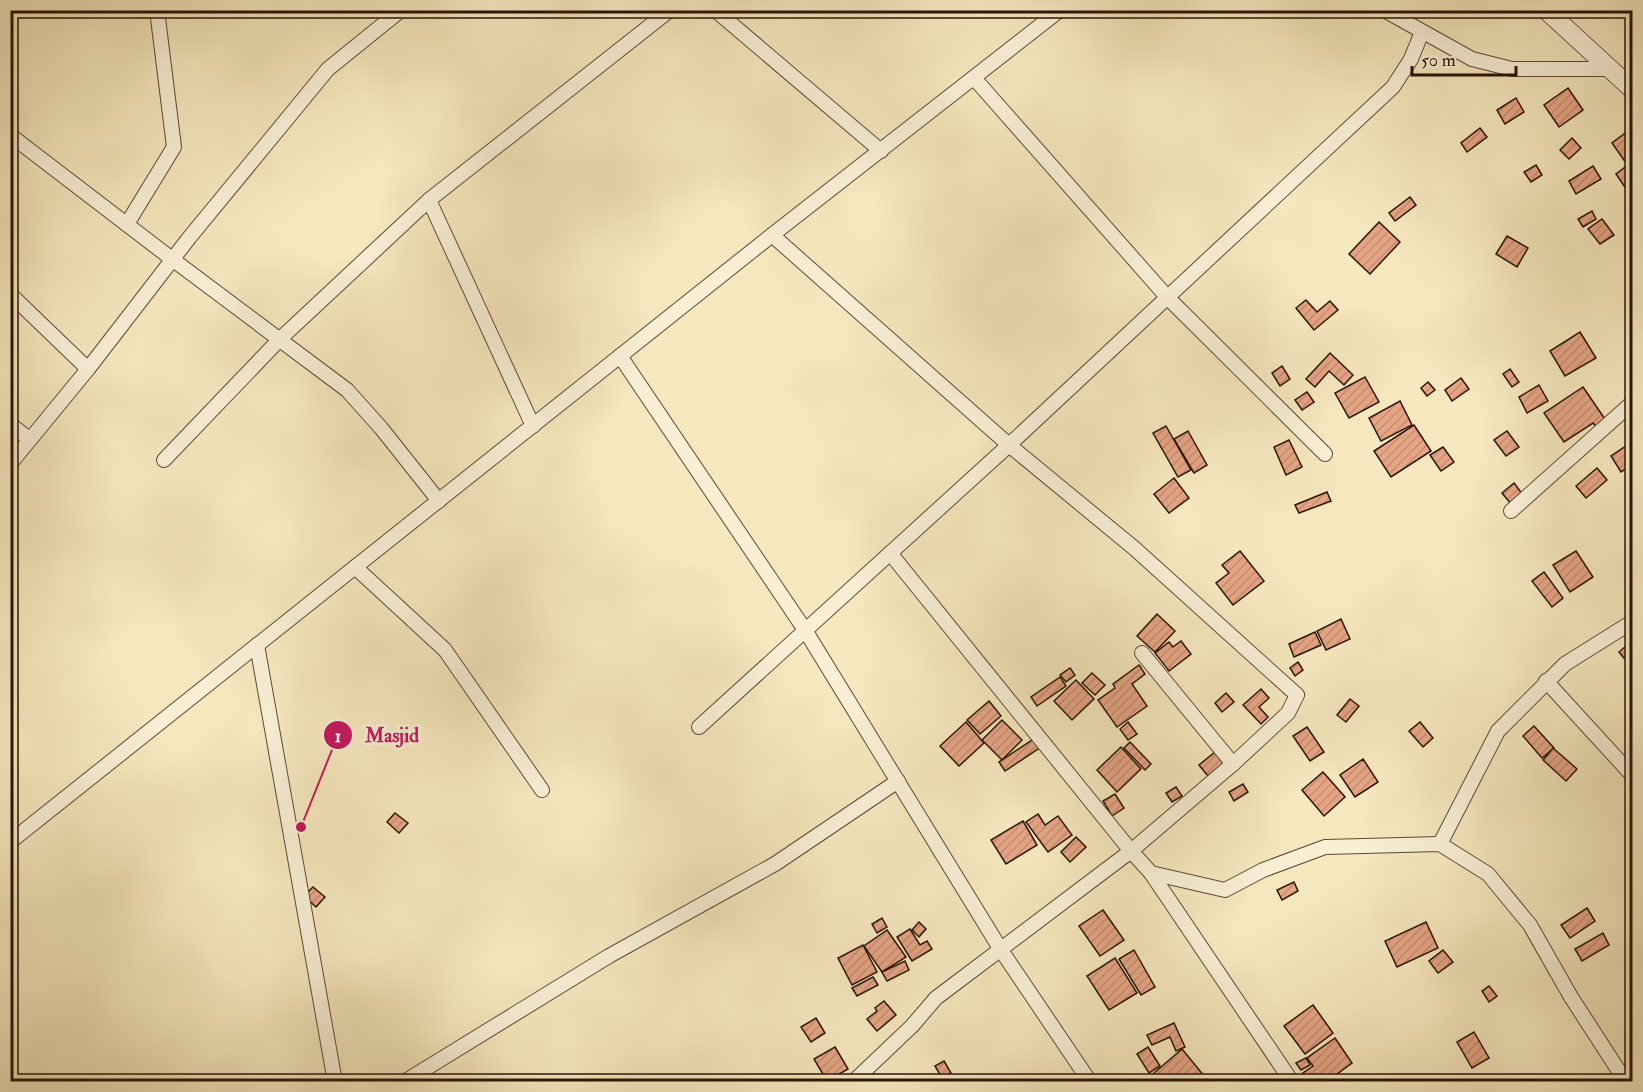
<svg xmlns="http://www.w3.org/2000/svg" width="1643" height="1092" viewBox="0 0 1643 1092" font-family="'IM FELL Double Pica',serif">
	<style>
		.building { fill: url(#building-hatch); stroke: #2b1307; stroke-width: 1.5 }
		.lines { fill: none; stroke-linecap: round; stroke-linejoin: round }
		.minor-casing { stroke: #5e4835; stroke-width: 16 }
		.tertiary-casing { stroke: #5e4835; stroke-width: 20 }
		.minor { stroke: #f8efd5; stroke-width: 14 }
		.tertiary { stroke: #f8efd5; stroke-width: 18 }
		.leader { fill: none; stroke: #c2185b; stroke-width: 2 }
		.callout-dot { fill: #c2185b; stroke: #f8efd5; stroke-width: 2 }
		.mark-label { font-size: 18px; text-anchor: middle; font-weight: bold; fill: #fff }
		.callout-label { font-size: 20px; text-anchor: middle; font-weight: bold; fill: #c2185b; stroke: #f8efd5; stroke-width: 6; stroke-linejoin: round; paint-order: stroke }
	</style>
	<defs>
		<pattern id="building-hatch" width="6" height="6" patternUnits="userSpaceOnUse" patternTransform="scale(1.5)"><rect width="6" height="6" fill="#e5a585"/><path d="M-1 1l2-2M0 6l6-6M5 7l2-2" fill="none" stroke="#c58d71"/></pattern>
	</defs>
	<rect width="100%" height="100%" fill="#f5e7be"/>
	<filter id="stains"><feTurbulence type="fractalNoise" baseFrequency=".00333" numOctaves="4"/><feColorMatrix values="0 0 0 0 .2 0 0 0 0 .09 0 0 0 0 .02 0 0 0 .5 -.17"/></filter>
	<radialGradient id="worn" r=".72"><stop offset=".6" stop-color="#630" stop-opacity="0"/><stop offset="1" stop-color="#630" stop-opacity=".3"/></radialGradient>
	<!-- building -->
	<g class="building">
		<path d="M1568 88 1583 110 1559 127 1544 105Z"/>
		<path d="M1516 98 1524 112 1505 124 1497 110Z"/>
		<path d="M1480 128 1487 137 1467 152 1461 143Z"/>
		<path d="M1632 128V158L1626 163 1612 143Z"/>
		<path d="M1572 138 1581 148 1569 159 1560 150Z"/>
		<path d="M1632 162V195L1631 196 1616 174Z"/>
		<path d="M1536 165 1542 175 1531 182 1524 172Z"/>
		<path d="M1593 166 1601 179 1576 194 1569 181Z"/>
		<path d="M1410 197 1416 205 1395 221 1389 213Z"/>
		<path d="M1592 211 1596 219 1583 227 1578 219Z"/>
		<path d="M1602 219 1614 235 1600 244 1588 229Z"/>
		<path d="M1379 222 1400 242 1370 274 1349 254Z"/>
		<path d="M1507 236 1528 248 1517 267 1496 254Z"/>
		<path d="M1306 300 1317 312 1330 301 1338 310 1314 330 1296 308Z"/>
		<path d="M1580 332 1596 358 1565 376 1550 351Z"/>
		<path d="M1330 353 1353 375 1344 385 1329 371 1315 387 1306 379Z"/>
		<path d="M1282 366 1290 379 1280 386 1272 373Z"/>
		<path d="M1510 369 1519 382 1512 387 1503 374Z"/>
		<path d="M1365 377 1379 402 1349 418 1335 393Z"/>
		<path d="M1461 378 1469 389 1452 401 1445 390Z"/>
		<path d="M1428 382 1435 390 1427 396 1421 388Z"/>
		<path d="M1539 385 1548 401 1527 413 1519 397Z"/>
		<path d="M1583 387 1607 422 1597 428 1593 423 1564 442 1544 413Z"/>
		<path d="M1307 392 1314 402 1302 410 1295 400Z"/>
		<path d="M1400 401 1412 425 1381 441 1369 418Z"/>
		<path d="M1414 425 1431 451 1391 477 1374 451Z"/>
		<path d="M1166 426 1191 470 1178 477 1153 433Z"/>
		<path d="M1188 431 1207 465 1194 473 1174 439Z"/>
		<path d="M1507 431 1519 447 1506 456 1494 440Z"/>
		<path d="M1289 440 1302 467 1286 475 1274 447Z"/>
		<path d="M1632 442V465L1621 472 1611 456Z"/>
		<path d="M1443 447 1454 462 1441 471 1430 455Z"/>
		<path d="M1597 468 1607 480 1586 498 1576 486Z"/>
		<path d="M1174 478 1189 498 1169 513 1154 494Z"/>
		<path d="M1514 483 1523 495 1511 504 1502 493Z"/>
		<path d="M1327 492 1331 501 1299 513 1295 505Z"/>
		<path d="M1240 551 1264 581 1233 605 1216 583 1229 573 1222 565Z"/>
		<path d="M1576 551 1593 577 1570 592 1553 565Z"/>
		<path d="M1544 572 1563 598 1552 607 1532 581Z"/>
		<path d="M1157 614 1175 631 1155 652 1137 636Z"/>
		<path d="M1341 619 1350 639 1326 650 1317 631Z"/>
		<path d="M1315 632 1321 645 1294 657 1289 644Z"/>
		<path d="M1181 641 1191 654 1169 671 1155 653 1169 642 1173 647Z"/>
		<path d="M1632 641V668L1619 652Z"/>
		<path d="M1298 662 1303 670 1295 676 1290 668Z"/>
		<path d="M1139 665 1145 674 1132 684 1147 706 1117 727 1098 700 1115 688 1113 684Z"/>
		<path d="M1070 668 1075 675 1066 682 1060 675Z"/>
		<path d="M1092 673 1105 685 1095 695 1082 683Z"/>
		<path d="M1060 677 1066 686 1037 706 1031 697Z"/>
		<path d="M1076 680 1094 699 1072 720 1054 701Z"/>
		<path d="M1261 689 1269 698 1259 707 1268 717 1261 724 1243 705Z"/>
		<path d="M1226 693 1234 702 1222 712 1215 703Z"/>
		<path d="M1350 699 1359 706 1346 722 1337 715Z"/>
		<path d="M989 701 1001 716 980 734 967 720Z"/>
		<path d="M1002 720 1022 740 1002 760 982 740Z"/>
		<path d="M966 722 984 743 959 766 940 746Z"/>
		<path d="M1128 722 1137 734 1128 740 1120 729Z"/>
		<path d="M1420 722 1433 738 1423 747 1409 731Z"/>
		<path d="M1534 726 1554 748 1542 758 1523 736Z"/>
		<path d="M1307 727 1324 752 1310 761 1293 736Z"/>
		<path d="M1038 736 1044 745 1005 771 999 762Z"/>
		<path d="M1130 742 1151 764 1145 770 1124 748Z"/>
		<path d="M1121 747 1141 769 1117 792 1097 770Z"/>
		<path d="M1553 748 1577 769 1566 781 1543 760Z"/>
		<path d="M1215 752 1224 763 1208 776 1199 765Z"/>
		<path d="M1363 759 1378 782 1355 797 1340 775Z"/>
		<path d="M1323 772 1345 797 1324 816 1302 790Z"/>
		<path d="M1243 784 1248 792 1234 801 1229 792Z"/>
		<path d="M1176 787 1182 796 1172 802 1166 793Z"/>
		<path d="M1115 794 1124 808 1112 816 1103 801Z"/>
		<path d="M395 813 408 823 399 833 387 822Z"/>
		<path d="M1038 814 1045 825 1058 816 1072 835 1048 852 1026 822Z"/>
		<path d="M1023 821 1037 845 1006 864 991 840Z"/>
		<path d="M1076 837 1086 847 1070 862 1061 852Z"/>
		<path d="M1294 882 1298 891 1282 900 1277 890Z"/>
		<path d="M313 887 325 897 316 907 304 896Z"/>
		<path d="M1587 908 1595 921 1570 938 1561 925Z"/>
		<path d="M1103 910 1124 940 1100 956 1079 926Z"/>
		<path d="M882 918 887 927 877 933 872 924Z"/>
		<path d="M919 922 926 929 919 937 912 930Z"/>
		<path d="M1426 922 1438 948 1397 967 1385 941Z"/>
		<path d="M910 929 920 945 927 941 932 949 912 961 897 937Z"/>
		<path d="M887 930 906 957 882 972 864 946Z"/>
		<path d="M1603 933 1609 945 1582 961 1575 949Z"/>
		<path d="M863 945 877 972 852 985 838 958Z"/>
		<path d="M1134 950 1155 987 1141 995 1119 959Z"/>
		<path d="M1443 950 1453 962 1438 973 1429 961Z"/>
		<path d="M1115 958 1137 993 1109 1010 1087 976Z"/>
		<path d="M905 961 909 970 887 981 882 972Z"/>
		<path d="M873 977 878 985 857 996 852 988Z"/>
		<path d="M1489 986 1497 996 1489 1002 1482 991Z"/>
		<path d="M884 1001 896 1015 877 1031 867 1019 877 1011 875 1008Z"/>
		<path d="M1313 1005 1333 1033 1305 1054 1284 1026Z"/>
		<path d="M816 1018 825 1033 811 1042 801 1027Z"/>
		<path d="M1174 1023 1185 1047 1176 1051 1170 1037 1152 1045 1147 1035Z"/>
		<path d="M1474 1032 1489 1058 1472 1068 1457 1042Z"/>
		<path d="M1335 1038 1352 1063 1326 1082H1309L1303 1073 1313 1066 1307 1058Z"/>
		<path d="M835 1047 848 1069 827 1081 814 1059Z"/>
		<path d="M1148 1047 1160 1066 1149 1073 1137 1054Z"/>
		<path d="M1182 1049 1209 1082H1150L1147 1079Z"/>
		<path d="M1306 1058 1310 1065 1301 1070 1296 1063Z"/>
		<path d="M944 1061 951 1073 942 1078 935 1066Z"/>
	</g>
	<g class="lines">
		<!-- minor casing -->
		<g class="minor-casing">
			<g id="minor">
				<path d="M715 10 881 151"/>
				<path d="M1384 10 1472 59 1512 69H1610"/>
				<path d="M974 78 1168 298 1325 454"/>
				<path d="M10 135 172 259 347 390 381 428 439 501"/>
				<path d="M429 200 533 426"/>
				<path d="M127 224 174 147 157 10"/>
				<path d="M772 235 1009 445 1134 548 1297 695 1288 713 1233 764 1131 851 936 998 912 1026 853 1082"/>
				<path d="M10 294 88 369"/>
				<path d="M620 356 805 630 1001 950 1090 1082"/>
				<path d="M10 424 29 439"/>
				<path d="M164 460 280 339 429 200 670 10"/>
				<path d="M10 464 88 369 189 238 328 69 401 10"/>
				<path d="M1511 511 1632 403"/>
				<path d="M890 553 1131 851 1151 873 1225 890 1263 870 1325 847 1440 844 1488 874 1530 925 1571 997 1626 1082"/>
				<path d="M355 567 445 650 542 790"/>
				<path d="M257 645 335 1082"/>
				<path d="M1142 653 1233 764"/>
				<path d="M1546 681 1632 775"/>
				<path d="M699 727 1009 445 1393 87 1411 59 1422 32"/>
				<path d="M10 842 772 235 1060 10"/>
				<path d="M1440 844 1498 731 1565 664 1632 622"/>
				<path d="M1151 873 1292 1082"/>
				<path d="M404 1082 609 956 775 864 898 781"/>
			</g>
		</g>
		<!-- tertiary casing -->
		<g class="tertiary-casing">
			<path id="tertiary" d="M1546 10 1632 89"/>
		</g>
		<!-- minor -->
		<use href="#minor" class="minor"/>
		<!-- tertiary -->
		<use href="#tertiary" class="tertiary"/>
	</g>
	<!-- callouts -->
	<path class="leader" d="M301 827L338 735"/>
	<g class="callout-dot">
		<circle cx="301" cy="827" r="6"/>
		<circle cx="338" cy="735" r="15"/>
	</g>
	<g class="mark-label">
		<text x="338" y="742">1</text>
	</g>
	<g class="callout-label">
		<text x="392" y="742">Masjid</text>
	</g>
	<!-- margin -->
	<rect width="1643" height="1092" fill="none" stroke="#f5e7be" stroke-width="36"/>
	<rect x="12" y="12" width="1619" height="1068" fill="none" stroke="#2b1307" stroke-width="3"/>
	<rect x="18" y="18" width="1607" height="1056" fill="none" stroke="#2b1307" stroke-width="1.5"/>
	<!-- scale -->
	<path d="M1412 66v9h104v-9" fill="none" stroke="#2b1307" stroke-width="3"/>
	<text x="1421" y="66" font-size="18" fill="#2b1307" stroke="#f8efd5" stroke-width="4.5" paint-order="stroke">50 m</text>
	<rect width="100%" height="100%" filter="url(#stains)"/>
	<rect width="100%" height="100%" fill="url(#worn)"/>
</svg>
